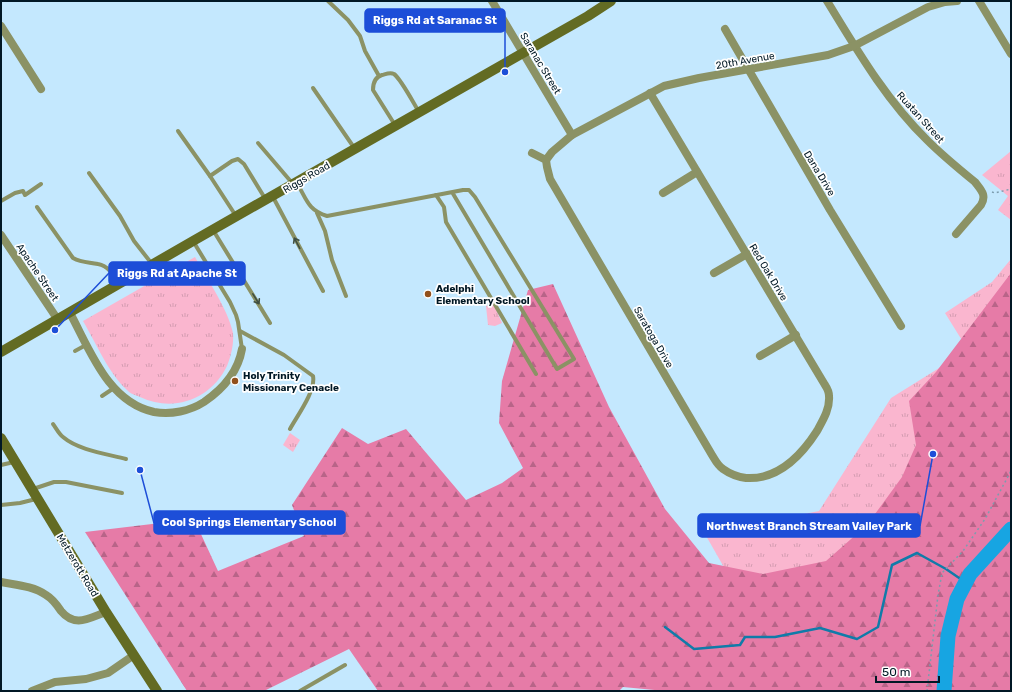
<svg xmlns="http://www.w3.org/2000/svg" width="1012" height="692" viewBox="0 0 1012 692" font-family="Rubik,sans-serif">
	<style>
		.grass { fill: url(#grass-tufts) }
		.forest { fill: url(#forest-firs) }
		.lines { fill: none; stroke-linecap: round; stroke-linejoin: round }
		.stream { stroke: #107ba9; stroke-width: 2.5 }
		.river { stroke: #17a5e2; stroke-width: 15 }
		.path { stroke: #7c9cae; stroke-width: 1.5; stroke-dasharray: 2 3; stroke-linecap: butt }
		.lane { stroke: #8b9265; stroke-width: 4 }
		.street { stroke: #8b9265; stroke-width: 8 }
		.secondary { stroke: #636b23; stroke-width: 10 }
		.oneway { stroke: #3f4f42 }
		.poi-dot { fill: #91501c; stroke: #fff; stroke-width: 1.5 }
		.labels { text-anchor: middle; stroke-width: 3.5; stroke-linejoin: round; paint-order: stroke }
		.street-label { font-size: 10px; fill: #011825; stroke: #fff }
		.poi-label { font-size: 10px; font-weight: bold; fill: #011825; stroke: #fff; text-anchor: start }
		.leader { fill: none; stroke: #1d4ed8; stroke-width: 1.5 }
		.callout-dot { fill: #1d4ed8; stroke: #fff; stroke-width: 1.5 }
		.callout { fill: #1d4ed8; stroke: #1d4ed8; stroke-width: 1.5 }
		.callout-label { font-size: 11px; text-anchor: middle; font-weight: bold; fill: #fff }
	</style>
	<defs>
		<pattern id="grass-tufts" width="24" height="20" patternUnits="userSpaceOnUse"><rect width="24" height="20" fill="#fab6cf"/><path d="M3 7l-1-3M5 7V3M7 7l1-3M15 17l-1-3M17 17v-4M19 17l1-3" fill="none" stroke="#d49cb2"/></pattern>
		<pattern id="forest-firs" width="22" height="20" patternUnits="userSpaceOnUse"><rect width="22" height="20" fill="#e67ba7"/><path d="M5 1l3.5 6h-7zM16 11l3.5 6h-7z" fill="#b86488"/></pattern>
	</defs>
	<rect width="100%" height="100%" fill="#c4e8fe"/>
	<!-- grass -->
	<g class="grass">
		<path d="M1011 151V220L998 210 1008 196 982 175Z"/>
		<path d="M195 257C207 279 228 309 233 333 234 344 231 356 227 366 211 399 174 413 140 397 136 395 130 394 127 390 109 374 96 343 83 321Z"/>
		<path d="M1011 259V602L758 627 705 534 819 511 891 398 968 350 945 313 992 282Z"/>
		<path d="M493 303 502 323 495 326 488 325 486 306Z"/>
		<path d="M290 433 300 440 293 452 283 445Z"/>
	</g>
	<!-- forest -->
	<path class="forest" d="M1011 273V691H665L623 687 619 691H378L349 649 264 691H187L85 532 194 519 218 571 304 536 292 505 342 428 368 444 406 429 466 500 502 483 523 468 499 423 502 381 528 290 553 284 609 407 665 509 709 563 763 574 826 561 867 525 902 477 916 445 909 401 936 372Z"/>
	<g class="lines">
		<!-- stream -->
		<path class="stream" d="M665 627 694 649 740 645 745 637H775L820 628 857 639 878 627 892 565 917 553 946 569 965 582"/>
		<!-- river -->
		<path class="river" d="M944 691 948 636 957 599 970 574 1011 529"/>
		<!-- path -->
		<g class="path">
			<path d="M992 192 995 193 1011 189"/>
			<path d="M927 691 938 595 942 573 963 551 972 538 985 519 1011 471"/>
		</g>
		<!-- lane -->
		<g class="lane">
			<path d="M328 1 348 20 360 36 365 51 379 76"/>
			<path d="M313 88 355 149"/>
			<path d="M395 125 373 90C373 83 375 77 382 75 386 74 390 72 394 74 401 79 414 104 419 112"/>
			<path d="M178 131 210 176"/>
			<path d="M258 143 293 184"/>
			<path d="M89 173 120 216 134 241 152 264"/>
			<path d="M297 183C307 200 308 210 327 216L463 190H469L475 197 574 359 557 369 452 192"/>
			<path d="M436 195 444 207 446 222 536 374"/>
			<path d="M273 197 323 291"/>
			<path d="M1 201 15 193 23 191 25 195 41 184"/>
			<path d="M37 207 73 258C82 263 89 262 98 264 109 266 114 276 119 284"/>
			<path d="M317 213 325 231 332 260 346 296"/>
			<path d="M236 216 210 176 232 161 238 159 244 164 266 200"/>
			<path d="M213 230 270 323"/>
			<path d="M193 241 230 302 236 315 238 322 242 349"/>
			<path d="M240 331 284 355 313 376C316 391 297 416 290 429"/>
			<path d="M75 351 86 345"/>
			<path d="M102 396 114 388"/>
			<path d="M53 424C56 428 59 434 63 437 78 450 107 454 126 459"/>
			<path d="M1 465 14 462"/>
			<path d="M33 489 54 482H66L122 493"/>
			<path d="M1 505 20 503 36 499"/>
			<path d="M300 691 345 665"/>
		</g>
		<!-- street -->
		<g class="street">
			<path d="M492 1 572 135"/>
			<path d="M827 1C857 50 886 100 927 140 942 155 959 169 975 182 981 190 987 195 981 205L956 234"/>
			<path d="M979 1 1011 54"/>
			<path d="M1 26 41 89"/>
			<path d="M725 29 830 210 901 326"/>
			<path d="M532 153 546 160 547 167 550 179 712 455C715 460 718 466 723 469 730 474 738 477 746 478 778 480 801 456 817 431 823 420 830 409 829 396 829 392 827 388 825 385L650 93"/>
			<path d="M546 160 552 152 572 135 664 86 699 78 828 55 854 46 928 7 945 2 957 1"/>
			<path d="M663 193 697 172"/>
			<path d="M1 235 58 320"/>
			<path d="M714 273 747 254"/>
			<path d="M70 313C90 350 108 402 154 412 171 415 190 411 204 402 223 389 238 372 242 349"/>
			<path d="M760 356 796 335"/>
			<path d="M1 582C16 585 33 586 46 595 53 599 57 605 61 611 75 628 89 618 106 612"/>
			<path d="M32 691 55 682 86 679 108 673 134 655"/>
		</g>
		<!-- secondary -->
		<g class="secondary">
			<path d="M1 352 193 241 588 16 611 1"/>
			<path d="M1 438 106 612 157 691"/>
		</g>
	</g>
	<!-- one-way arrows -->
	<defs><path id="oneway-shaft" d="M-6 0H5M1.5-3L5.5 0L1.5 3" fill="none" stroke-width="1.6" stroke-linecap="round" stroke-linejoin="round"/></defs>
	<g class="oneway">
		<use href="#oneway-shaft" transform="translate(297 243) rotate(-118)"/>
		<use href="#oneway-shaft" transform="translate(256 299) rotate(58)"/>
	</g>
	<!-- markers -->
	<g class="poi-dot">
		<circle cx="428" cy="294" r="4"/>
		<circle cx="235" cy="381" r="4"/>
	</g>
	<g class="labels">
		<!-- street labels -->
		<g class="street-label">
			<text transform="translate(745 60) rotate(-10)" y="4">20th Avenue</text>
			<text transform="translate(541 63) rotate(59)" y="4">Saranac Street</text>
			<text transform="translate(921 117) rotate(48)" y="4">Ruatan Street</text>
			<text transform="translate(820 173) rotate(59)" y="4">Dana Drive</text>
			<text transform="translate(306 177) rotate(-30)" y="4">Riggs Road</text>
			<text transform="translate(38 272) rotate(56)" y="4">Apache Street</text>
			<text transform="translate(769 272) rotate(59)" y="4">Red Oak Drive</text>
			<text transform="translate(654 337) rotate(60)" y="4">Saratoga Drive</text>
			<text transform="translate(78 565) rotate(59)" y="4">Metzerott Road</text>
		</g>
		<!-- poi labels -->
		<g class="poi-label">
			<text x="436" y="292">Adelphi<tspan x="436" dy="12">Elementary School</tspan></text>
			<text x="243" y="379">Holy Trinity<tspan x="243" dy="12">Missionary Cenacle</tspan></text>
		</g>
	</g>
	<!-- callouts -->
	<path class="leader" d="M505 72L505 20M55 330L109 273M140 470L154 523M933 454L920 526"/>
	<g class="callout-dot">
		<circle cx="505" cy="72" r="4"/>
		<circle cx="55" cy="330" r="4"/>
		<circle cx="140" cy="470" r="4"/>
		<circle cx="933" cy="454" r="4"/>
	</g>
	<g class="callout">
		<rect x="365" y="9" width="140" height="23" rx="4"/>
		<rect x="109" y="262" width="136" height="23" rx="4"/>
		<rect x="154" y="511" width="191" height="23" rx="4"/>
		<rect x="698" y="514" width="222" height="23" rx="4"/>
	</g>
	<g class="callout-label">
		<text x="435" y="24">Riggs Rd at Saranac St</text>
		<text x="177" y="277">Riggs Rd at Apache St</text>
		<text x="249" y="526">Cool Springs Elementary School</text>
		<text x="809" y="530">Northwest Branch Stream Valley Park</text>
	</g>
	<!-- border -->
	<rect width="1012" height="692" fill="none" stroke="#011825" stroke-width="4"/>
	<!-- scale -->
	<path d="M876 676v6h63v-6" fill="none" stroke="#011825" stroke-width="2"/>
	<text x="882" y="676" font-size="12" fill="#011825" stroke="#ffffff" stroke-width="3" paint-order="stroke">50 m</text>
</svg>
